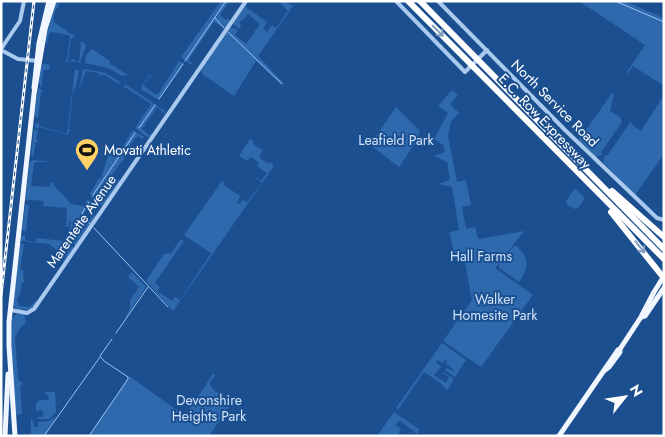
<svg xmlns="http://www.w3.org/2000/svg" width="665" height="437" viewBox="0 0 665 437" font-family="Jost,sans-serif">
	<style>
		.green { fill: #2e69ad }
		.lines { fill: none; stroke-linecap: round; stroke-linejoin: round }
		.stream { stroke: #9cc4f0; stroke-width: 1 }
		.minor { stroke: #a9c9ee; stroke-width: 4 }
		.major { stroke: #f0f6ff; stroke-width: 5 }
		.highway { stroke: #fff; stroke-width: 6 }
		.rail-casing { stroke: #fff; stroke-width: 3 }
		.rail { stroke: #1b4f8f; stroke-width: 1; stroke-dasharray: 4; stroke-linecap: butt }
		.oneway { stroke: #829ec1 }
		.labels { text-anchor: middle; stroke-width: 4; stroke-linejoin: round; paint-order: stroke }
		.street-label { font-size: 14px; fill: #fff; stroke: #1b4f8f }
		.park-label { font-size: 14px; fill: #cfe3fa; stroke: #1b4f8f }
		.poi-label { font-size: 14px; fill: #fff; stroke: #1b4f8f; text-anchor: start }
	</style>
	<rect width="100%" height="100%" fill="#1b4f8f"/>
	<!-- green -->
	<g class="green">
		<path d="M56 1H59L58 6 59 8H56L53 19 55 20 54 22 64 29 65 28 69 33 75 36 71 39 68 61H71L72 59 75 60V62L79 61 81 44 80 43 82 41 86 46 80 62 64 61 67 59 70 37 68 35 51 32 49 34 47 42 49 44 44 42Z"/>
		<path d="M221 1H230L220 15 226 20 228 18 231 22 226 29 214 22 189 59V62H193L191 65 181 57Z"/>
		<path d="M278 1H285L293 6 258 56 282 81 283 84 280 83 256 61 234 96 202 74 201 68 230 27 238 30 235 35 246 44 260 24 248 14 244 19 239 22 241 25 239 29 233 24 244 6H247L246 7 267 22 263 29 267 32 272 25 276 28 288 11Z"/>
		<path d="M579 1H624L664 18V86L633 66 627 74 626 73 645 45Z"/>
		<path d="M92 49 110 61 109 63 126 74H128L127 75 122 76 108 68 85 63 86 55Z"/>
		<path d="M180 61 184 64 159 100 142 90 141 87 149 76H151L152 77H149L144 84 145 87 155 94H158L178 63 177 62Z"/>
		<path d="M45 64 50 65 49 69 43 71 42 86 43 87H41C37 82 39 70 42 65Z"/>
		<path d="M75 69 79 71 75 89H73L69 129 70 130 68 135 39 127 38 129 36 128 34 125 39 122V126L67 134Z"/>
		<path d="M85 69 106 73 120 82 118 86V84L105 75 103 76V74L99 76V73L86 71 79 89 83 70Z"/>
		<path d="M125 84 165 111 166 114 157 107 142 129 149 135 151 134H153L152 136 147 137 135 128 151 104 125 87 123 88Z"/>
		<path d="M38 87 43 91 41 92 38 118 39 119 34 116Z"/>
		<path d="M452 90 458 95 450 104 459 113 451 122 448 136 457 182 466 180 471 205 462 207 466 229 475 227 478 239 524 231 499 263 515 245C529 256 530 268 519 282L499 268V264L495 268 533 295 481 367 443 341 472 300 464 257 453 259 452 257 454 255 450 233H447L459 230 452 187 439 184 450 180 447 162 434 156 445 152 443 145 434 139 448 113 438 106Z"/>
		<path d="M612 93 614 95 610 111 620 117 622 122 601 152 603 154 596 157 579 140Z"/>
		<path d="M664 95V154L635 195 603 162 605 155 607 156 631 121V124L641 131Z"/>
		<path d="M396 107 420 131 416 142 399 167 370 145Z"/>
		<path d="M34 129 38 131 36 139 38 140V142H36L33 157 31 154Z"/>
		<path d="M133 130 144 137 142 139 138 136 135 138 124 155 126 156 96 196 100 202 103 201 119 179 121 181 102 206 92 199 90 194 99 178H101L109 152 107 151 111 147 121 149Z"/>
		<path d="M250 139 254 142 253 144 263 150 259 157 268 164 270 162 274 166 173 311 146 281 164 254 171 253 181 239 183 240V242L155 283 160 287 157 291 172 301 175 297 180 300 211 253 184 235 222 181 225 183 224 185 240 196 237 204H239L243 200 247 202 262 183 251 174 261 181 267 173 257 166 259 163 251 157 247 161 239 156Z"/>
		<path d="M33 160 51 162H36L34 163 31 186 48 187 50 186V183L53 182V184L71 204 84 206 87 200 92 202 84 213 89 217 87 220 89 221 94 214 96 216 77 245H74L67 238 71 222 69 221V226L66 227 67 208 43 206 44 201 30 200 27 201 25 200 30 162Z"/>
		<path d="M575 188 585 198 578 208 575 209 567 205 566 201Z"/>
		<path d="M26 204 29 205 26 231H24L22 229 25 206Z"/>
		<path d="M25 235V240L36 242V238L64 241 59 249 66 254 72 246 74 249 65 262 63 261 66 257 49 244 21 241V236Z"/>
		<path d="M20 243 24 244 20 270 25 271 23 272 24 282H22L20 295H18L17 303H19V306L30 307 36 300 38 302C32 310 26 311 16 308L13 305Z"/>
		<path d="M132 272 146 287 124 320 130 308V300L139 287 128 277Z"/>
		<path d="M18 313 24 314 26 322 20 328 15 338 18 379 23 384 20 386 22 413 18 415 15 414 12 355V318Z"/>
		<path d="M442 343 466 360 455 377 445 370 447 368 452 371 454 370 448 365H446L447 360H445L443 363 437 360 436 362 441 367 434 375 446 383 449 377 442 373 443 372 454 379 448 389 447 390 440 383 424 372 398 410 396 408Z"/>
		<path d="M213 374 215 375 209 384 215 391 232 403 209 436H89L129 376 185 416Z"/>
		<path d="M45 392H55L56 412 49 419H38V417H42L44 413 41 410 36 411V404L39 400H49L48 395H45Z"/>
		<path d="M394 412 419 429 417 434 399 420 396 425 394 424 401 429 398 436H377Z"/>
		<path d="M57 416 44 436H31V419L33 420 34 427H38V422L49 421Z"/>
	</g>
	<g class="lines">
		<!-- stream -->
		<g class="stream">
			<path d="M615 1 664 22"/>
			<path d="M215 18 224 28"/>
			<path d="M228 32 282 84"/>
			<path d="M185 61 226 1"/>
			<path d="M159 99 183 64"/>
			<path d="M139 128 155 105"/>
			<path d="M93 195 135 133"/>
			<path d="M89 202 82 213 90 224"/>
			<path d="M94 228 168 307"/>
			<path d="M116 333 148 287"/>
			<path d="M44 436 100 357"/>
			<path d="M89 436 128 379V377L104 361 100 356 112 339"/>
		</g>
		<!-- minor -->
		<g class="minor">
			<path d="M396 1 465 72 487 50"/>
			<path d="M438 1 565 130 657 218 664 220"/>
			<path d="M1 49 20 21 24 1"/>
			<path d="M1 50 18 59 39 61"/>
			<path d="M11 310 27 313 34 309 246 1"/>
		</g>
		<!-- major -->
		<g class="major">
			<path d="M34 88 39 43 49 1"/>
			<path d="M642 317 645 316 664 288"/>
			<path d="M605 370 609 367 620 352V349L641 317 654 292 664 276"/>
			<path d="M5 436 8 374"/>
			<path d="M15 436 9 346V322L34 94 45 29 54 1"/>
			<path d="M559 436 618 350"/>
		</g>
		<!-- highway -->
		<g class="highway">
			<path d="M408 1 664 259"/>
			<path d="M420 1 664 249"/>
			<path d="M612 191 664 237"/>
			<path d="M611 212 663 277"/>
		</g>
		<!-- rail casing -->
		<g class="rail-casing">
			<path id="rail" d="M1 295 34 1"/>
		</g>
		<!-- rail -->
		<use href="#rail" class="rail"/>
	</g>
	<!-- one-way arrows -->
	<defs><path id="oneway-shaft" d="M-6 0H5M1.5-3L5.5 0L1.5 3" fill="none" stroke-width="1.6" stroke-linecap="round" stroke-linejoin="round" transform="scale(1.25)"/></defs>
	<g class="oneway">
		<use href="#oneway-shaft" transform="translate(438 31) rotate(45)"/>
		<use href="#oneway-shaft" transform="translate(640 247) rotate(51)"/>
	</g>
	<!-- icons -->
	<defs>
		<g id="stadium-pin" transform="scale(1.25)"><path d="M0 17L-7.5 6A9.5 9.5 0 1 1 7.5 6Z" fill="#ffd166" stroke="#1b4f8f"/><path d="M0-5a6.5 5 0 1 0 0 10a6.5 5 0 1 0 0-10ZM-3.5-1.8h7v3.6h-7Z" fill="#111"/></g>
	</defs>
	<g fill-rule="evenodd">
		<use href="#stadium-pin" x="87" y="150"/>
	</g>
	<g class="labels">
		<!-- street labels -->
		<g class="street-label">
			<text transform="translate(555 103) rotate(45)" y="5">North Service Road</text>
			<text transform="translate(545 121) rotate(46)" y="5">E.C. Row Expressway</text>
			<text transform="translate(81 221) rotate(-55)" y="5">Marentette Avenue</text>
		</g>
		<!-- park labels -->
		<g class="park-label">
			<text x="396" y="145">Leafield Park</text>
			<text x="481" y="261">Hall Farms</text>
			<text x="495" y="304">Walker<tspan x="495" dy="16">Homesite Park</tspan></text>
			<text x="209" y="405">Devonshire<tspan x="209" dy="16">Heights Park</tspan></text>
		</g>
		<!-- poi labels -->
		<g class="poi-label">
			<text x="104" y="155">Movati Athletic</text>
		</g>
	</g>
	<!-- border -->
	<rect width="665" height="437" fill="none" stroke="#ffffff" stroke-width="5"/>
	<!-- north arrow -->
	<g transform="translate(625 397) rotate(60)" stroke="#1b4f8f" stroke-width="4" paint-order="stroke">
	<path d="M0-4L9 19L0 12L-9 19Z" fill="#ffffff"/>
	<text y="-8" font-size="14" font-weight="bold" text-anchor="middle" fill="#ffffff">N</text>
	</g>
</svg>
